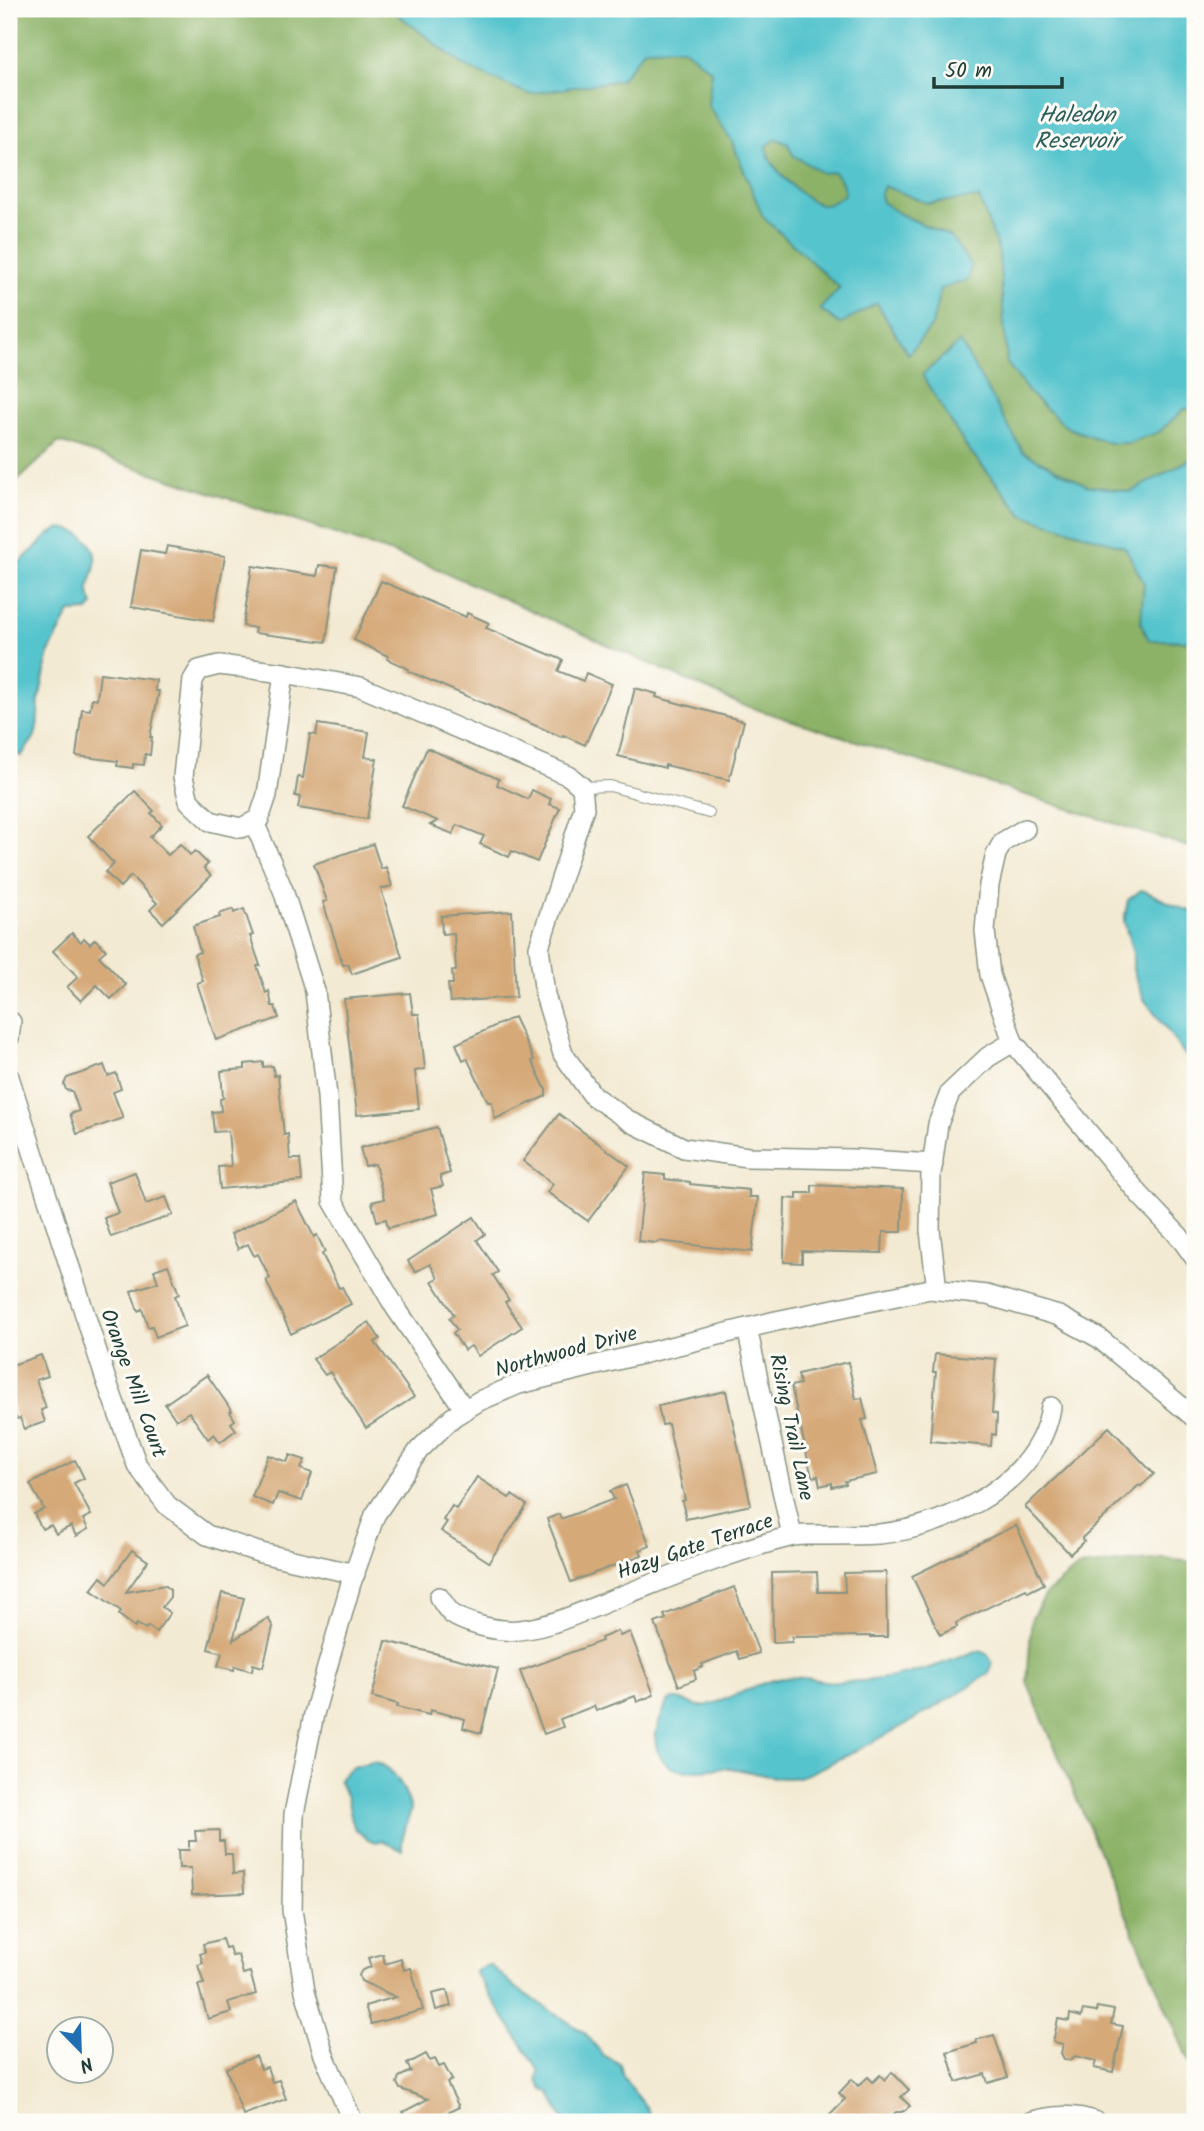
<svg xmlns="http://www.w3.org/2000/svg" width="1204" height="2131" viewBox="0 0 1204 2131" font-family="Kalam,sans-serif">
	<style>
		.forest { fill: #8cb267; stroke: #56784e; stroke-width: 2 }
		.water { fill: #57c4cd; stroke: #3b8080; stroke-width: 2; fill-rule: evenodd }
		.building { fill: #d5a978 }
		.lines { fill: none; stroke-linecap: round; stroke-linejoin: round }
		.service-casing { stroke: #899484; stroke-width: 12 }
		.minor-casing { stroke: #899484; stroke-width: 22 }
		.service { stroke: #fff; stroke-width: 10 }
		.minor { stroke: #fff; stroke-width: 19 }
		.labels { text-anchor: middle; stroke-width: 6; stroke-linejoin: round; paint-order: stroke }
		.street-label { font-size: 21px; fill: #1f3d34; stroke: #fdfcf7 }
		.water-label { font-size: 23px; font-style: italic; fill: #2d5f5a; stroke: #fdfcf7 }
	</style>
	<rect width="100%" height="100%" fill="#fdfcf7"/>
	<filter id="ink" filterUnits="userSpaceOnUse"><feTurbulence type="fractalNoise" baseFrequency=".0143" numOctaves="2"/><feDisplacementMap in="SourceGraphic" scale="14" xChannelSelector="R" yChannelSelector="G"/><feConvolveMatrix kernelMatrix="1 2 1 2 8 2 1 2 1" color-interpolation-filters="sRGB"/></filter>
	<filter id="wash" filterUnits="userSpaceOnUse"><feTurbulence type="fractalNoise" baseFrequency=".00686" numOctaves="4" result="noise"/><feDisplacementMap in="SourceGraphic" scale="28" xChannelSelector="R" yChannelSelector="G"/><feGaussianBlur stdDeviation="1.57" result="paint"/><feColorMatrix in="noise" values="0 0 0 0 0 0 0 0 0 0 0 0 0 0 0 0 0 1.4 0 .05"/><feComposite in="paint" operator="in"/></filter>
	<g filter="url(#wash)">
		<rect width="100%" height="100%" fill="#f3ead3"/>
		<!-- forest -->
		<g class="forest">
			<path d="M16 9H391L464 66 620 80 645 49 683 48 712 71 708 105 732 141 763 217 840 288 821 309 840 324 877 303 908 354 932 326 951 237 900 214 881 202 880 195 884 186 927 203 979 198 999 252 1007 363 1030 394 1068 428 1159 432 1184 409 1195 408V458H1193L1131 492 1086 485 1023 452 998 409 950 419 965 445 1022 515 1125 547 1144 583 1141 623 1149 640 1195 641V849L740 704 431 566 59 442 9 489V21Z"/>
			<path d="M777 139 788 144 793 155 834 172 842 182 845 194C839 198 833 204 825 205 808 205 776 172 769 157 767 154 767 150 766 146Z"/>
			<path d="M1163 1559 1195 1562V2076L1027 1682 1032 1617 1047 1593 1078 1567Z"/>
		</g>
		<!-- water -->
		<g class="water">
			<path d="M391 9H1195V408L1184 409 1159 432 1128 443H1110L1068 428 1030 394 1007 363 999 252 979 198 927 203 884 186 880 195 882 202 900 214 951 237 971 266 968 280 940 289 932 326 908 354 877 303 840 324 820 309 840 288 763 217 732 141 708 105 712 71 683 48 645 49 620 80 528 94 464 66ZM777 139 788 144 793 155 822 173 834 172 842 182 845 194C839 198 832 204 825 205 807 205 776 172 769 157 769 157 766 147 766 146Z"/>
			<path d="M960 342 1023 452 1086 485 1131 492 1193 458H1195V641L1149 640 1141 623 1144 583 1125 547 1023 515 965 445 922 375Z"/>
			<path d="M60 528C80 529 98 544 95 565 94 573 90 580 89 588 88 594 91 599 93 605L88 611 70 612 49 652 39 700 37 729 34 738 21 756 9 750V572L50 534Z"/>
			<path d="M1141 890C1160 896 1176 909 1195 912V1068L1144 999 1133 970V953L1124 921 1128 900Z"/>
			<path d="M976 1651C990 1651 996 1662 988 1674 942 1704 895 1732 845 1756 831 1762 817 1771 802 1776 782 1783 750 1770 729 1768 711 1767 687 1775 671 1767 658 1760 653 1743 657 1730 658 1725 665 1704 669 1701 679 1694 693 1708 704 1706 732 1700 759 1681 784 1678 802 1675 820 1682 837 1682 887 1682 930 1670 976 1651Z"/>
			<path d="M375 1762C396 1768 405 1790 411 1809L402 1840V1850L381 1841 375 1842 368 1839 355 1829 352 1821 347 1797 339 1782C346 1767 359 1764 375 1762Z"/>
			<path d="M489 1964 519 1990 585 2033 603 2055 620 2064C621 2070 623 2077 626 2081 635 2096 649 2104 651 2122H565L549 2092 543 2090 537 2079 539 2071 475 1972Z"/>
		</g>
		<g id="blocks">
			<!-- building -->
			<g class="building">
				<path d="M167 546 225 556 213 621 131 607 141 550 165 554Z"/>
				<path d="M319 565 337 567 326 642 254 633 255 628 243 626 252 566 317 576Z"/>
				<path d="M381 581 466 617 467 613 489 623 486 628 563 660 558 671 583 681 586 673 612 684 585 745 563 735 562 737 408 671 409 669 387 659 388 656 354 640Z"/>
				<path d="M100 673 156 680 155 691H159L150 737H152L150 755 145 754 144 765 133 764V768L117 766 118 761 76 756 82 709 90 710 92 698 97 699Z"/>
				<path d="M635 688 657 694 656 697 744 721 729 780 665 765V768L618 756Z"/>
				<path d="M318 724 369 732 365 757 377 759 367 819 298 808 300 797 295 796 298 777 303 778 310 734 316 735Z"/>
				<path d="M427 748 499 779 497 785 528 799 532 790 551 799 549 804 560 808 537 862 512 851 509 857 480 844 484 836 457 825 453 834 430 825 438 821 402 806Z"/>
				<path d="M135 791 154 811 151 813 162 825 150 837 168 855 180 844 190 855 195 851 208 864 204 868 211 876 163 923 150 910 157 903 131 876 120 887 105 872 114 864 88 836Z"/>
				<path d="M373 844 381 869 386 867 392 886 381 889 402 957 352 974 348 964 343 965 323 902 327 901 314 864Z"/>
				<path d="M233 909 234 913 244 909 253 935 250 936 260 965 257 966 266 993 269 991 272 1006H275L279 1018 216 1040 197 983 203 981 194 954 200 952 193 926 220 917 219 914Z"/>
				<path d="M512 911 516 997 450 1002 448 984H453L452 971H456L454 933 442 934 441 916Z"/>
				<path d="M72 933 81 942 84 938 90 944 95 939 106 950 99 956 126 985 111 999 97 985 81 1001 67 987 78 977 53 951Z"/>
				<path d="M410 993 413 1014H419L425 1069 415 1071 419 1109 357 1115 344 999Z"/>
				<path d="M514 1017 534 1060 532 1061 546 1090V1096L495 1119 492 1102H488L467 1058 463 1060 456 1044Z"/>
				<path d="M263 1062V1067L273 1066 274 1076 278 1075 284 1135 288 1134 290 1159H300L302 1181 220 1189 218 1167 231 1166 228 1131 214 1132 212 1112 221 1111 220 1099 223 1098 221 1071 245 1069V1064Z"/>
				<path d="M104 1065 108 1076 116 1073 121 1089 113 1092 123 1118 77 1134 70 1114 79 1111 72 1091 66 1090 64 1084 67 1078Z"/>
				<path d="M559 1114 629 1166 588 1221 547 1192 553 1184 523 1161Z"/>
				<path d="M437 1127 450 1173 440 1176 443 1186 431 1189 438 1214 388 1228 386 1219 377 1221 372 1202 384 1199 375 1164 365 1166 360 1148Z"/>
				<path d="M135 1172 146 1204 166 1197 173 1215 111 1237 104 1218 118 1213 107 1182Z"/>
				<path d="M645 1173 665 1175V1179L690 1182V1184L749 1190V1197H758L752 1252 658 1241 657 1243 638 1241Z"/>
				<path d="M812 1185 903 1189 902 1232H883L882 1253 802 1251V1263L784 1262 785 1198 797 1199V1193H812Z"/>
				<path d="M296 1201 314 1237 317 1235 325 1252 322 1254 339 1288 342 1287 351 1304 291 1334 266 1280 270 1278 258 1254 254 1256 248 1244 238 1249 231 1234Z"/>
				<path d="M474 1217 485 1234 477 1240 498 1272 493 1275 509 1300 505 1302 522 1327 478 1356 471 1346 464 1350 453 1333 457 1330 449 1318 454 1315 432 1281 438 1278 430 1264 415 1272 408 1261Z"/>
				<path d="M168 1265 179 1294 175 1296 185 1326 156 1337 152 1326 148 1327 142 1309 138 1311 131 1291 158 1282 154 1270Z"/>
				<path d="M369 1322 380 1339 375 1342 414 1397 366 1428 330 1372 325 1375 313 1359Z"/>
				<path d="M935 1354 996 1359 992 1413 997 1414 996 1435 992 1434 991 1446 930 1441 936 1372H933Z"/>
				<path d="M41 1355 48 1376 36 1380 46 1408 41 1410 45 1422 24 1429 20 1418 16 1419 9 1397V1366Z"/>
				<path d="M848 1362 856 1399 862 1398 867 1419 862 1420 877 1474 845 1481 846 1484 832 1487V1483L820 1486 818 1476 812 1477 791 1386 800 1384 798 1374Z"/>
				<path d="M207 1375 232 1411 230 1412 235 1420 231 1423 236 1430 220 1442 214 1434 208 1439 189 1412 176 1420 165 1404Z"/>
				<path d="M726 1391 751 1505 686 1519 682 1501 685 1500 668 1424 662 1425 658 1406Z"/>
				<path d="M1109 1427 1154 1474 1141 1486 1139 1485 1082 1538 1084 1541 1070 1554 1025 1507Z"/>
				<path d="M268 1455 287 1462 290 1455 305 1460 301 1469 312 1473 302 1501 278 1493 273 1505 252 1497Z"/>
				<path d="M75 1460 84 1478 74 1483 91 1515 83 1519 88 1529 76 1536 71 1526 56 1534 51 1525 42 1529 34 1514 44 1509 30 1484Z"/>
				<path d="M477 1477 509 1498 512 1495 527 1505 489 1562 441 1531 447 1522 443 1520 452 1506 456 1509Z"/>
				<path d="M626 1485 650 1546 640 1550 642 1555 571 1582 547 1519 559 1514 561 1519 614 1499 610 1491Z"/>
				<path d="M1016 1525 1044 1584 1028 1592 1026 1589 956 1623 957 1627 940 1635 912 1576Z"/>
				<path d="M132 1550 148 1561 126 1592 165 1585 170 1590V1597L162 1607 170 1613 156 1632 148 1626 146 1629 137 1624 135 1627 119 1615 121 1611 91 1590 101 1577 108 1583Z"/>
				<path d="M817 1572 818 1592H845L844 1573 886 1572 887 1637H870V1636L792 1637V1642L773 1643 772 1573Z"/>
				<path d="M734 1587 759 1653 740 1659 737 1651 702 1664 703 1667 694 1671 696 1679 679 1686 655 1623 666 1619 664 1615Z"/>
				<path d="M222 1593 244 1598 233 1640 268 1618 273 1627 263 1667 253 1664 252 1671 235 1666 234 1670 218 1666 222 1653 208 1649Z"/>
				<path d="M618 1631 620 1636 630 1632 654 1695 637 1702 635 1696 596 1711 594 1706 560 1719 563 1727 544 1734 520 1671 602 1641 601 1638Z"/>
				<path d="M386 1641 498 1669 481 1733 463 1728 465 1719 430 1710 429 1715 397 1707 398 1704 372 1697Z"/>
				<path d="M219 1830V1841H224L225 1854H232L233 1874 243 1873 244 1893 192 1895 191 1868H179L178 1850H189V1841H196L195 1831Z"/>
				<path d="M222 1939 225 1948 229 1947 232 1956 238 1955 243 1974 250 1972 256 1994 228 2002 231 2012 208 2019 198 1985 204 1984 198 1965 203 1963 200 1954 205 1952 203 1944Z"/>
				<path d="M383 1954 385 1964 401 1959 404 1970 411 1968 423 2010 371 2024 365 2006 396 1997 361 1981 359 1975 362 1970 371 1967 368 1958Z"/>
				<path d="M447 1990 451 2006 436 2010 432 1994Z"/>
				<path d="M1097 2007 1114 2010 1111 2024 1123 2026 1113 2072 1094 2068 1096 2061 1075 2056 1070 2060 1064 2059 1061 2053 1063 2044 1053 2042 1058 2019 1069 2021 1070 2014 1081 2017 1083 2010 1096 2012Z"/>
				<path d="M994 2035 1008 2077 988 2083 985 2074 956 2082 947 2052 977 2043 976 2040Z"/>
				<path d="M426 2054 430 2061 435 2059 439 2067 444 2065 452 2080 447 2083 459 2107 429 2122H409L403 2112 428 2099 400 2089 397 2083 399 2077 411 2071 407 2064Z"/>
				<path d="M256 2056 261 2069 267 2067 272 2082 279 2080 286 2099 243 2115 226 2068Z"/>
				<path d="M892 2072 909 2090 901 2097 910 2106 902 2112H896L886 2122H822L845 2099 839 2093 852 2079 858 2086 868 2077 873 2082 880 2075 885 2080Z"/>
			</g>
		</g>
	</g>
	<g filter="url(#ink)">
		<use href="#blocks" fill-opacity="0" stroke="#899484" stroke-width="2"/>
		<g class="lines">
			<!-- service casing -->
			<g class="service-casing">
				<path id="service" d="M582 787 610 786 709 813"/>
			</g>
			<!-- minor casing -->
			<g class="minor-casing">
				<g id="minor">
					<path d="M284 673 267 795 259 819 241 828 210 821 189 801 183 777 193 680 199 670 219 665 284 673 361 687 569 776 582 787 584 808 539 947 545 995 563 1054 593 1096 631 1122 684 1148 748 1157 852 1159 933 1164"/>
					<path d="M254 822 283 890 315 991 327 1096 333 1201 395 1307 465 1410"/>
					<path d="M1025 829 1003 842 996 854 989 885 985 931 990 975 1013 1042 1140 1195 1179 1236 1195 1258"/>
					<path d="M9 1038 11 1022"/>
					<path d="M9 1077 105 1377 137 1465 167 1505 207 1535 261 1553 355 1574"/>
					<path d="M937 1290 930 1230 931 1174 938 1124 950 1093 988 1057 1013 1042"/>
					<path d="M747 1328 792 1536"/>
					<path d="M439 1597C443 1602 447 1610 452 1614 463 1622 489 1629 503 1630 540 1634 589 1608 624 1595 678 1574 733 1551 789 1537 798 1534 807 1535 816 1535 837 1535 858 1535 879 1534 949 1527 1039 1483 1051 1407"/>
					<path d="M353 2122 324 2055 305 1991 292 1910 294 1814 314 1714 351 1583 375 1515 419 1450 453 1417 479 1401 519 1384 776 1321 930 1289 987 1295 1059 1316 1099 1338 1195 1418"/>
					<path d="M1030 2122C1051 2115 1075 2114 1096 2122"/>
				</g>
			</g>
			<!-- service -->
			<use href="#service" class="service"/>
			<!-- minor -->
			<use href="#minor" class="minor"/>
		</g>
	</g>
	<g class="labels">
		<!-- street labels -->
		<g class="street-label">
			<text transform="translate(566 1351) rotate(-15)" y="7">Northwood Drive</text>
			<text transform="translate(134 1383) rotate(70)" y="7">Orange Mill Court</text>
			<text transform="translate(792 1427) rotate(78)" y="7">Rising Trail Lane</text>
			<text transform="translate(695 1546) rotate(-19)" y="7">Hazy Gate Terrace</text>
		</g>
		<!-- water labels -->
		<g class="water-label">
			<text x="1077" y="122">Haledon<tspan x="1077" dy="26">Reservoir</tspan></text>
		</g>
	</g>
	<!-- margin -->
	<rect width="1204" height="2131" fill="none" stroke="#fdfcf7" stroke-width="35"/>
	<!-- north arrow -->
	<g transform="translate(80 2050) rotate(157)"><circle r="33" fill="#fdfcf7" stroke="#a4b0a9" stroke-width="2"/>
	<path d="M0-5L12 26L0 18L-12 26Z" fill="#1f6fb2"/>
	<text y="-10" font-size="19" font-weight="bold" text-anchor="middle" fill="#1f3d34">N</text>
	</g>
	<!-- scale -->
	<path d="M934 77v10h128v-10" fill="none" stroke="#1f3d34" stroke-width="3.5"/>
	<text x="945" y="77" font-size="21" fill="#1f3d34" stroke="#fdfcf7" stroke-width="5" paint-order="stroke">50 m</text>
</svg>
